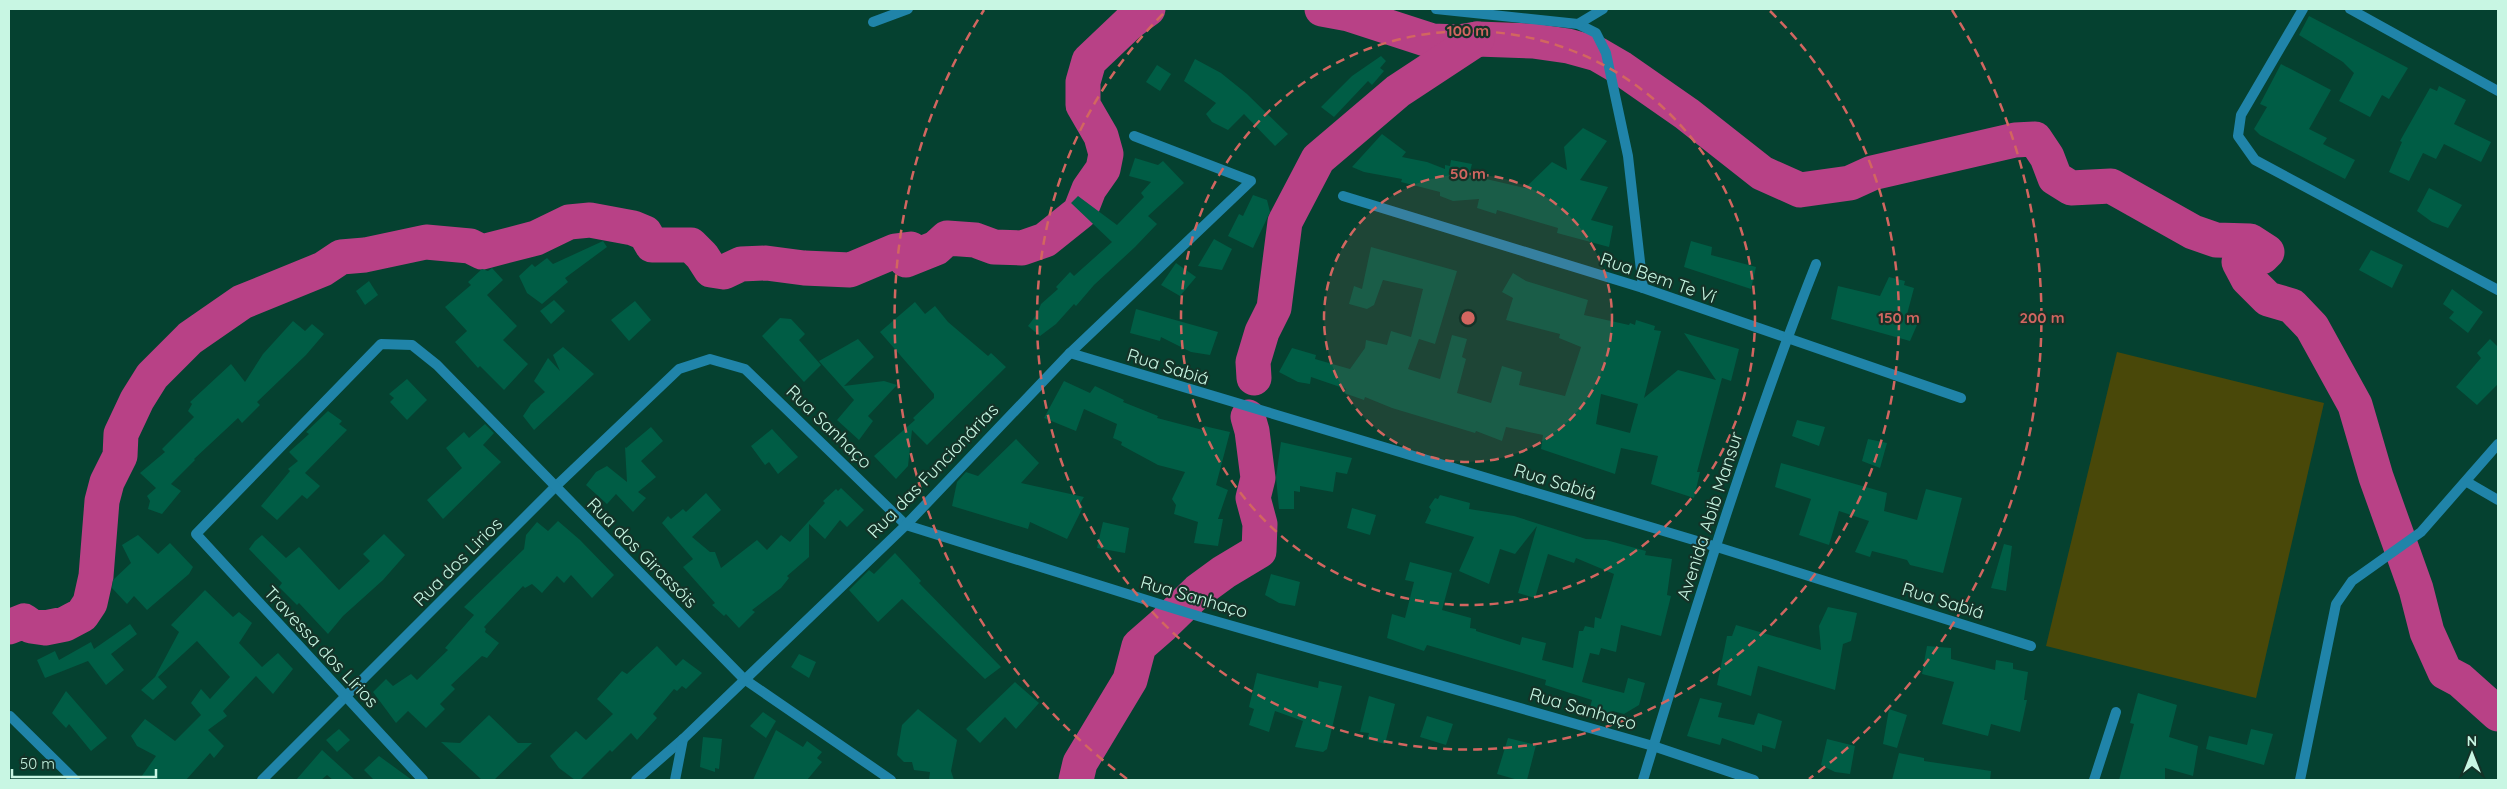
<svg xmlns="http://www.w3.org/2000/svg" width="2507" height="789" viewBox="0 0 2507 789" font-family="Quicksand,sans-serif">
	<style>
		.green { fill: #494809 }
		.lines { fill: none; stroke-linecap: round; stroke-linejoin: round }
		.river { stroke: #b84186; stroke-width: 35 }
		.building { fill: #005d45; fill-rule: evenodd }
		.minor { stroke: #2084a9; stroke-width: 10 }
		.ring { fill: none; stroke: #d26660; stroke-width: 2.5; stroke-dasharray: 9 6 }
		.labels { text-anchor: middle; stroke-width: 4.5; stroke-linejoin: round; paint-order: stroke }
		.street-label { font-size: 18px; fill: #c8f6e3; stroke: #143328 }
		.centre { fill: #d26660; stroke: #143328; stroke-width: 2.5 }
		.ring-label { font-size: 15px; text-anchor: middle; font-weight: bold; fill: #d26660; stroke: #143328; stroke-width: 4.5; stroke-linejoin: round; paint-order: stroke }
	</style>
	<rect width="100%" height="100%" fill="#054130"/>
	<!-- green -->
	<path class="green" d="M2117 352 2324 403 2256 698 2046 646Z"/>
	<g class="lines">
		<!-- river -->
		<g class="river">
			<path d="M1322 9 1349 14 1432 41 1459 42 1477 39 1533 41 1568 46 1597 54 1621 68 1687 114 1762 173 1800 190 1850 183 1872 173 2015 140 2035 139 2047 157 2055 178 2071 188 2111 186 2193 232 2216 240 2250 241 2267 252 2262 257 2247 256 2239 262 2248 279 2268 299 2292 306 2312 327 2355 405 2376 477 2416 589 2427 632 2445 672 2460 680 2498 714"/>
			<path d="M1254 378 1253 362 1262 332 1274 308 1285 222 1318 159 1398 91 1477 39"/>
			<path d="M9 627 24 621 31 626 45 628 65 624 82 615 90 603 96 576 102 501 107 482 120 456 121 434 137 400 152 376 190 338 242 302 323 269 341 257 365 255 426 242 470 246 482 252 536 238 569 222 590 220 633 228 645 233 652 245H691L702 256 711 270 724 272 741 264 766 263 804 268 850 270 895 251 911 249 906 260 936 248 947 238 975 240 994 247 1022 248 1045 240 1080 212 1089 189 1103 169 1106 154 1101 136 1083 105V82L1089 61 1129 23 1148 9"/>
			<path d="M1076 780 1080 763 1130 680 1139 646 1163 625 1198 591 1224 572 1259 551 1260 524 1253 498 1258 478 1252 431 1248 417"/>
		</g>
	</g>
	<!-- building -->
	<g class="building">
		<path d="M2309 16 2408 68 2389 99 2382 95 2370 117 2339 101 2354 73 2343 62 2299 35Z"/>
		<path d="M1381 56 1386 61 1380 68 1384 71 1372 85 1368 81 1334 117 1321 107 1352 76Z"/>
		<path d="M1195 59 1221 73 1247 94 1288 134 1275 146 1244 114 1228 130 1212 122 1206 114 1216 103 1184 81Z"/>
		<path d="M2281 64 2331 90 2309 129 2327 138 2323 144 2355 160 2345 179 2260 135 2254 129 2267 107 2260 104Z"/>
		<path d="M1157 65 1171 74 1160 91 1146 82Z"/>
		<path d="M2439 86 2466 100 2454 124 2491 142 2481 162 2444 144 2436 159 2423 153 2409 181 2389 172 2402 142 2400 141 2430 88 2437 91Z"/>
		<path d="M1583 128 1607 141 1580 180 1608 187 1591 220 1613 226 1609 247 1557 233 1558 228 1497 210 1496 214 1477 208 1479 199 1453 201 1440 196V192L1401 182 1402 179 1364 172 1352 167 1382 134 1406 152 1402 157 1427 162 1445 169V165L1450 166 1451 160 1472 164 1469 175 1525 188 1552 162 1567 170 1564 147Z"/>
		<path d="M1135 158 1158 165 1163 161 1184 183 1148 216 1157 224 1135 247 1094 285 1076 306 1074 304 1056 324 1040 336 1028 326 1037 314 1041 304 1058 289 1056 287 1070 272 1074 276 1112 242 1071 203 1078 196 1117 225 1144 197 1141 193 1151 182 1129 176Z"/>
		<path d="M2429 188 2462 205 2448 228 2432 222 2417 211Z"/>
		<path d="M1253 195 1267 200 1270 212 1253 248 1228 236 1239 214 1243 216Z"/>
		<path d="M1214 239 1232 249 1222 270 1198 266Z"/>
		<path d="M603 241 607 247 565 278 568 282 542 304 527 293 519 276 532 264 535 267 547 258 553 264Z"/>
		<path d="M1691 241 1712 247 1711 255 1756 267 1751 289 1684 267Z"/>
		<path d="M1371 247 1457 271 1435 344 1419 339 1408 369 1440 379 1452 335 1467 339 1462 357 1466 359 1457 393 1491 403 1502 366 1522 372 1519 385 1565 396 1581 347 1559 338 1560 334 1506 320 1513 298 1502 292 1513 273 1526 281 1588 300 1584 315 1629 325 1630 323 1635 325 1636 320 1655 326 1654 330 1661 331 1644 398 1678 370 1716 380 1684 333 1739 349 1731 381 1722 378 1697 472H1700L1694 498 1651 484 1658 456 1621 448 1615 474 1541 449 1543 435 1506 427 1502 441 1476 431 1475 433 1392 408 1365 397 1364 400 1344 393 1346 389 1311 377 1310 384 1298 382 1279 372 1292 348 1316 355 1315 359 1350 369 1365 348 1366 340 1387 345 1391 331 1411 337 1423 289 1383 280 1374 305 1367 309 1349 304 1354 286 1362 289ZM1601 394 1638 404 1630 433 1596 424Z"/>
		<path d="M2371 250 2403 265 2392 288 2359 270Z"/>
		<path d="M1176 263 1196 277 1180 296 1161 285Z"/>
		<path d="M492 268 503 280 487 295 517 326 503 340 528 364 504 390 480 366 478 368 455 342 467 331 445 307 471 285 468 282 482 269 488 271Z"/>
		<path d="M1889 277 1905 281 1904 285 1914 288 1905 322 1917 325 1910 341 1831 319 1838 286 1880 296Z"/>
		<path d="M369 281 378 295 365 305 356 291Z"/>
		<path d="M2452 289 2483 312 2468 333 2449 318 2454 312 2443 304Z"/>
		<path d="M554 300 565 311 551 324 540 311Z"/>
		<path d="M635 301 651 320 629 341 611 320Z"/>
		<path d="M915 302 925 314 935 306 948 322 988 356 991 353 1006 367 927 445 912 430 908 466 896 479 874 456 915 420 913 418 934 398V394L880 332Z"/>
		<path d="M1136 309 1218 332 1210 355 1191 352 1161 337 1160 341 1130 333Z"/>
		<path d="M780 318 791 319 805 334 799 340 821 365 804 382 762 336Z"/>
		<path d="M293 321 305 331 312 324 324 334 306 355 257 402 260 405 242 423 238 418 194 459 195 460 171 484 181 491 162 514 148 509 150 501 147 496 156 488 140 473 165 452 162 449 194 417 188 411 192 404 190 402 231 364 245 382 263 354Z"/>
		<path d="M858 339 874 357 844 386 884 381 897 385 868 416 873 421 859 440 837 420 854 400 819 361Z"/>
		<path d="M2490 339 2498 347V384L2477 405 2456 387 2481 358 2477 353Z"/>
		<path d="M563 347 594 374 534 430 523 416 531 404 545 392 534 381 548 358 560 371 553 355Z"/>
		<path d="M407 379 427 400 407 420 390 402 394 398 389 394Z"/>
		<path d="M1064 381 1090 393 1095 386 1124 400 1123 402 1158 416 1157 418 1203 430 1204 426 1230 432 1216 485 1228 490 1218 519H1223L1218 546 1194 543 1198 522 1174 514 1176 505 1172 499 1185 472 1158 465 1121 445 1122 442 1113 438 1117 424 1084 409 1076 431 1044 418Z"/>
		<path d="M328 411 342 421 339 424 347 430 305 473 320 486 307 499 302 495 277 520 261 506 290 471 288 469 298 461 289 452 309 434 306 432Z"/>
		<path d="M1797 420 1825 427 1819 446 1792 436Z"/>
		<path d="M485 424 494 433 483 445 501 462 443 519 427 500 462 468 446 448 464 432 469 438Z"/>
		<path d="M651 427 663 441 641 461 656 477 638 492 646 498 633 512 616 494 607 504 586 485 596 472 607 466 627 482 625 447 626 448Z"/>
		<path d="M772 429 798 457 778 474 769 462 765 465 751 446Z"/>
		<path d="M1016 439 1039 463 1021 483 1084 497 1079 505 1083 507 1067 539 1030 522 1028 529 952 506 957 482 966 472 978 476Z"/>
		<path d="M1868 439 1887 443 1880 468 1862 461Z"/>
		<path d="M1281 442 1352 458 1347 474 1336 472 1333 492 1300 486V492L1294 491V509H1279L1276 477Z"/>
		<path d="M1781 463 1887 493 1884 511 1917 520 1926 489 1962 498 1943 573 1910 565 1907 560 1872 551 1870 557 1855 552 1869 521 1839 511 1829 545 1799 535 1811 499 1775 487Z"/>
		<path d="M841 488 864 510 847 527 840 520 825 539 809 524V557L787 576 789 578 781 588 752 610 755 612 739 628 726 614 724 616 712 605 715 603 683 567 693 559 662 523 668 516 671 519 683 509 686 512 706 493 721 510 692 537 710 552H715L721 568 757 540 767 550 781 535 790 542 825 503 823 501 836 489 838 491Z"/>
		<path d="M1440 495 1470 503 1469 509 1514 516 1586 539 1606 540 1646 551 1645 555 1672 559 1667 595 1671 596 1661 636 1621 625 1616 652 1601 648 1599 655 1590 653 1582 682 1624 693 1628 678 1645 683 1639 705 1624 714 1613 711 1608 714 1590 707 1592 700 1545 685 1546 680 1427 645 1424 651 1387 638 1392 614 1405 618 1414 582 1405 580 1410 562 1452 573 1442 610 1471 618 1470 628 1476 629V631L1520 645 1522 637 1546 643 1542 660 1573 668 1579 631H1583L1585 626 1594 628 1595 617 1601 619 1614 574 1576 558 1574 563 1548 554 1535 598 1518 593 1537 526 1515 554 1500 549 1489 584 1459 571 1474 537 1425 523 1431 510 1429 507 1435 498 1438 499Z"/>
		<path d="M1352 508 1376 515 1370 535 1347 528Z"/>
		<path d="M558 521 580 540 614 575 592 598 571 575 564 583 557 576 542 593 532 584 525 588 523 586 484 627 486 629 485 632 499 643 487 658 482 656 451 685 455 689 440 704 445 709 426 728 408 711 396 723 373 692 386 679 393 686 411 674 417 680 448 650 445 648 474 615 464 607 524 549 526 535 537 522 548 531Z"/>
		<path d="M1103 522 1129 528 1125 553 1097 548Z"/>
		<path d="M384 534 405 555 383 580 343 616 328 634 299 603 297 605 279 587 282 583 249 549 255 541 262 535 286 558 299 547 339 590 370 561 363 554Z"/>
		<path d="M138 535 158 554 170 543 193 567 189 574 147 610 134 596 127 604 112 588 113 580 131 563 122 545Z"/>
		<path d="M2004 544 2012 546 2006 591 1991 588Z"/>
		<path d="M895 553 921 581 919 583 1001 667 985 679 902 599 878 622 849 590 869 570 874 574Z"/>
		<path d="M1271 574 1300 582 1295 606 1279 603 1265 595Z"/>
		<path d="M205 590 233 617 239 612 252 623 239 643 262 667 278 653 293 669 273 694 256 676 223 711 227 716 208 730 224 746 214 758 210 753 186 780H139L156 756 137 746 131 736 145 719 175 741 201 715 191 703 201 689 210 699 230 677 197 641 158 677 167 687 153 700 141 690 155 677 179 632 171 625Z"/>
		<path d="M1828 607 1857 613 1851 641 1843 644 1835 690 1758 666 1751 696 1717 685 1727 636H1732L1736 625 1821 650 1819 626Z"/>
		<path d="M130 624 137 634 111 654 124 670 106 685 88 661 45 678 37 660 55 651 59 660 91 642 94 649Z"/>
		<path d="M657 646 676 666 683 659 702 673 686 689 682 686 677 691 674 689 653 714 657 718 637 740 631 733 612 752 610 750 580 780H575L559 768 550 756 576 731 586 740 613 714 597 699 622 671 627 674Z"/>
		<path d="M1927 646 1951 648V659L1995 670 1996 660 2013 663V669L2028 672 2024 700H2027L2020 732 1991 724 1988 736 1942 724 1954 682 1922 674Z"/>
		<path d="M799 654 816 662 809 678 791 667Z"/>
		<path d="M1257 673 1318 688 1319 681 1342 686 1327 749 1323 752 1295 747 1303 721 1275 711 1269 732 1249 725 1254 709 1249 707Z"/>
		<path d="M1015 682 1039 703 1016 729 1005 717 980 743 966 729Z"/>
		<path d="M66 691 107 738 91 751 69 724 66 728 52 713Z"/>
		<path d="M2138 693 2177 705 2169 737 2198 746 2193 776 2165 768V780H2119L2134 724 2130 723Z"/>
		<path d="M1369 696 1395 704 1385 744 1367 739 1369 733 1360 732Z"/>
		<path d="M1700 698 1722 703 1718 717 1754 725 1758 713 1782 721 1775 749 1762 745V752L1722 738 1720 745 1687 736Z"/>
		<path d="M918 709 957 740 951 771 954 780H929L930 772 914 770 912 762H904L897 755 902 725Z"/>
		<path d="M1889 709 1907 715 1897 748 1883 744Z"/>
		<path d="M763 712 776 721 766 738 750 726Z"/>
		<path d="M489 715 518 743H532L494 780H482L441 742 460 743Z"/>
		<path d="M1427 716 1453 724 1446 745 1420 737Z"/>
		<path d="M339 729 350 740 337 752 326 740Z"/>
		<path d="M2251 729 2273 734 2264 765 2206 749 2209 736 2247 745Z"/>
		<path d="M776 730 803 747 807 741 822 752 817 758 822 762 807 780H753Z"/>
		<path d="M703 737 722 739 719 769 715 768V772L700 767Z"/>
		<path d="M1508 738 1536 745 1527 780H1518L1497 774Z"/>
		<path d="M1827 739 1855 746 1850 774 1835 772 1821 765Z"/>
		<path d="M322 750 355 780H333L327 775 321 780H296Z"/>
		<path d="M1899 753 1924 758V761L1991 771 1990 780H1892Z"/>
		<path d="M379 756 412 780H374L364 770Z"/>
	</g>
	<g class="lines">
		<!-- minor -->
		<g class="minor">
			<path d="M1436 9 1578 24 1596 33 1606 53 1628 156 1643 288"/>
			<path d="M2303 9 2241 115 2238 136 2255 160 2498 290"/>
			<path d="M2350 9 2498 91"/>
			<path d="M873 22 908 9"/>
			<path d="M1578 24 1603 9"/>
			<path d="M1343 196 1643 288 1961 398"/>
			<path d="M1070 353 1717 547 2031 646"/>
			<path d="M2467 482 2498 500"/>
			<path d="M10 716 75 780"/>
			<path d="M262 780 555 487 679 369 710 359 745 369 906 525 1201 617 1653 746 1754 780"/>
			<path d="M423 780 196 534 381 344 412 345 437 365 744 679 891 780"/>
			<path d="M636 780 683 739 906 525 1070 353 1251 181 1134 136"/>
			<path d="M675 780 683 739"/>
			<path d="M1643 780C1696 607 1749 433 1816 264"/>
			<path d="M2094 780 2116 712"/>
			<path d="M2300 780 2336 604 2352 581 2421 532 2498 444"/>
		</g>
	</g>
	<!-- distance rings -->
	<circle cx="1468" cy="318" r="144" fill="#d26660" fill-opacity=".12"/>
	<g class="ring">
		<circle cx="1468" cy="318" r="144"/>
		<circle cx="1468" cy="318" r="287"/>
		<path d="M1770 11A431 431 0 1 1 1166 11"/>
		<path d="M1127 779A574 574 0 0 1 984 10M1952 10A574 574 0 0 1 1809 779"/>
	</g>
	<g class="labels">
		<!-- street labels -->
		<g class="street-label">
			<text transform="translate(1658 278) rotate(19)" y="6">Rua Bem Te Ví</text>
			<text transform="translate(1168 367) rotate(17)" y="6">Rua Sabiá</text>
			<text transform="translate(829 427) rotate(44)" y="6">Rua Sanhaço</text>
			<text transform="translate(933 471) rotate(-46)" y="6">Rua das Funcionárias</text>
			<text transform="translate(1555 482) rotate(17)" y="6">Rua Sabiá</text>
			<text transform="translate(1710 516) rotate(-72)" y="6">Avenida Abib Mansur</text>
			<text transform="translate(642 553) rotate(45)" y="6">Rua dos Girassóis</text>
			<text transform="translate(458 562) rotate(-45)" y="6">Rua dos Lirios</text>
			<text transform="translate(1194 597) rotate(16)" y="6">Rua Sanhaço</text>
			<text transform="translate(1943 601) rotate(17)" y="6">Rua Sabiá</text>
			<text transform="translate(321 647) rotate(47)" y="6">Travessa dos Lírios</text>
			<text transform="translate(1583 709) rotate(16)" y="6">Rua Sanhaço</text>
		</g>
	</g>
	<circle cx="1468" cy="318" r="8" class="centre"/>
	<g class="ring-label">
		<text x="1468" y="36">100 m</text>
		<text x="1468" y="179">50 m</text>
		<text x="1899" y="323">150 m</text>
		<text x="2042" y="323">200 m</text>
	</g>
	<!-- border -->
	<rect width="2507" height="789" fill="none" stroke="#c8f6e3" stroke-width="20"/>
	<!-- north arrow -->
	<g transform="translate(2472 754)" stroke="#143328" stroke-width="4" paint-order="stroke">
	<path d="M0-4L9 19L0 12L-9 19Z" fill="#c8f6e3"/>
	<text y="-8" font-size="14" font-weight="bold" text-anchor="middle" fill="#c8f6e3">N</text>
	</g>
	<!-- scale -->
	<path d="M12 769v8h144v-8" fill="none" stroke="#c8f6e3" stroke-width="2.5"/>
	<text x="20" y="769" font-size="15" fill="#c8f6e3" stroke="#143328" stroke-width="4" paint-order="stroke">50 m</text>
</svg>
